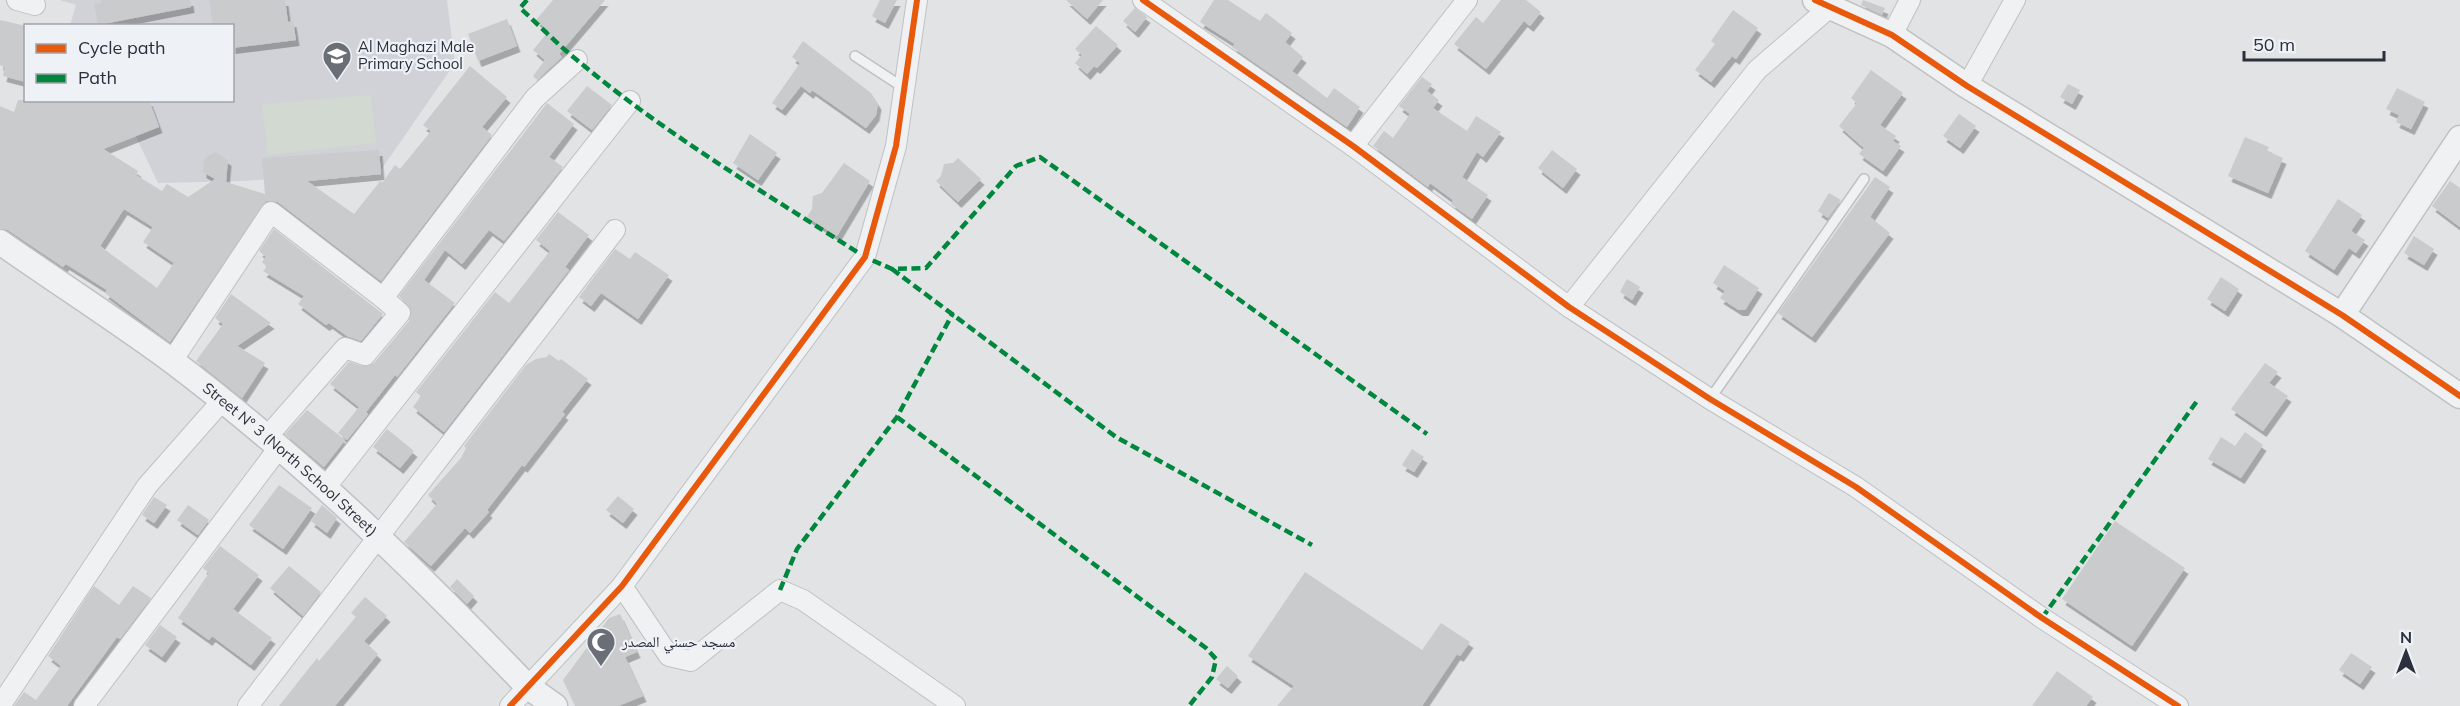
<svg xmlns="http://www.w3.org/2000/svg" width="2460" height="706" viewBox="0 0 2460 706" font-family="Mulish,'Noto Naskh Arabic',sans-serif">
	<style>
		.built { fill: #d0d2d8 }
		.green { fill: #d1d9d1 }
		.building { fill: #c9cbcd; fill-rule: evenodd; filter: url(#shadow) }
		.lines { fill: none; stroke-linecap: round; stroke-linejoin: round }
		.service-casing { stroke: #bfc1c3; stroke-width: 12 }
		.minor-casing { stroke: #bfc1c3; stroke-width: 22 }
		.tertiary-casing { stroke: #bfc1c3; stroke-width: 27 }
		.service { stroke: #f0f1f2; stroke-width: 9 }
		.minor { stroke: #f0f1f2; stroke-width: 20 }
		.tertiary { stroke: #f0f1f2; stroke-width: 24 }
		.quiet { stroke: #00873e; stroke-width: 4.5; stroke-dasharray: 9 4.5; stroke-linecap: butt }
		.cycleway-casing { stroke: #eef1f5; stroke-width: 10 }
		.cycleway { stroke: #e8590c; stroke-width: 6 }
		.labels { text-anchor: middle; stroke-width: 4.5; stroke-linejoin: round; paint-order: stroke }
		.poi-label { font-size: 15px; fill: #2a303c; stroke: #eef1f5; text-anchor: start }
		.street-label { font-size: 15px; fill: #2a303c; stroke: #eef1f5 }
	</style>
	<defs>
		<filter id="shadow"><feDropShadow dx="3.5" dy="6" stdDeviation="0" flood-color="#0004"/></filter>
	</defs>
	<rect width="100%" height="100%" fill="#e1e3e5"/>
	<!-- built -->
	<path class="built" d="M60 0H447L455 63 381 170 245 181 158 183 119 101 232 100V26L70 25 76 5Z"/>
	<!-- green -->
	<path class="green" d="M371 95 376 143 268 155 262 104Z"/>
	<!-- building -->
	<g class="building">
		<path d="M101 0H190L191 7 98 25 94 4 101 3Z"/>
		<path d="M209 0H285L288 22 293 21 296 40 232 48V26H213Z"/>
		<path d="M553 0H605L559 54 562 57 537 80 533 76 545 60 533 50 549 31 536 20Z"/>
		<path d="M880 0H897L885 23 872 16Z"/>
		<path d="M1066 0H1103L1087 19Z"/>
		<path d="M1214 0H1228L1260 21 1266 13 1292 33 1285 42 1303 57 1292 71 1327 98 1334 88 1360 107 1347 127 1232 47 1235 44 1200 22Z"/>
		<path d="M1501 0H1526L1541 12 1530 26 1524 21 1486 69 1454 44 1476 17 1483 23Z"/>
		<path d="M1863 0 1885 8 1882 15 1861 5Z"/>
		<path d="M1135 8 1147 17 1135 32 1123 21Z"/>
		<path d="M1733 10 1758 28 1736 59 1732 56 1711 82 1695 70 1715 44 1711 41Z"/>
		<path d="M507 19 517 46 478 61 468 34Z"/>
		<path d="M0 20 26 26V82L3 76 5 67 0 65Z"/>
		<path d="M1096 26 1118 45 1097 68 1094 66 1087 74 1075 63 1082 55 1075 49Z"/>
		<path d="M803 41 871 93 878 104 876 115 866 128 812 90 810 93 801 86 782 110 772 103 800 63 792 57Z"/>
		<path d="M470 66 507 97 482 127 492 135 381 281 278 202 266 201 170 342 105 293 107 290 66 264 63 267 8 230 0 228V106L14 112 18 100H149L159 127 103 149 138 171 136 175 162 191 167 184 188 197 215 179 203 172 204 158 216 152 228 160 226 182 265 194 262 158 379 150 381 174 307 181 354 214 381 180 382 183 395 165 400 169 431 131 423 125ZM124 209 153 227 143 242 174 263 157 288 100 246Z"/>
		<path d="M1871 70 1903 93 1880 125 1896 136 1893 141 1901 146 1883 171 1859 154 1864 148 1839 126 1857 103 1851 98Z"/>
		<path d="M1422 77 1432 84 1427 91 1439 100 1433 108 1467 131 1476 116 1501 132 1483 157 1477 152 1462 177 1488 195 1472 219 1451 204 1453 200 1430 183 1428 187 1373 146 1384 131 1393 138 1410 114 1399 106Z"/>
		<path d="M2068 84 2080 90 2072 104 2060 97Z"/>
		<path d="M587 86 612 105 592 130 567 111Z"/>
		<path d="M2397 88 2425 102 2411 129 2396 122 2399 115 2386 109Z"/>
		<path d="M547 103 574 124 549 157 563 167 504 241 489 230 462 264 445 250 424 280 455 303 397 377 395 375 366 412 364 410 368 414 347 440 338 433 359 407 330 384 349 362 362 366 374 363 409 321 411 309 399 296Z"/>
		<path d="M1959 114 1976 126 1960 148 1943 136Z"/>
		<path d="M750 134 777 153 758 180 733 163Z"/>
		<path d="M2245 137 2269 147 2267 151 2283 158 2268 193 2228 176Z"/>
		<path d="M1552 150 1577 169 1563 188 1538 168Z"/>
		<path d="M958 158 981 179 958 202 936 181 941 176 944 164 953 163Z"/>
		<path d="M844 163 870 181 837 236 807 217 812 209 813 196 822 193Z"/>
		<path d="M1875 177 1890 187 1870 217 1890 233 1812 337 1778 313Z"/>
		<path d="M2450 181 2460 188V227L2432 206Z"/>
		<path d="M1829 193 1841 200 1828 218 1818 211Z"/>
		<path d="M2338 199 2362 215 2351 231 2365 240 2356 253 2349 248 2334 270 2305 251Z"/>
		<path d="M558 212 589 235 565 267 569 270 444 432 413 407 421 396 416 392 495 292 509 303 550 251 536 240Z"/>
		<path d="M274 229 383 314 361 341 347 336 329 323 326 325 298 304 304 296 263 271 267 267 262 262 266 257 259 251Z"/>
		<path d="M2414 236 2434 249 2424 265 2404 253Z"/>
		<path d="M615 249 630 259 635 252 669 275 638 319 601 293 591 306 579 297Z"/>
		<path d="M1724 265 1759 288 1745 310H1739L1720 298 1725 291 1713 283Z"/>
		<path d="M2221 277 2239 289 2225 311 2207 299Z"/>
		<path d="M1627 279 1640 287 1632 300 1620 292Z"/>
		<path d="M231 294 271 323 237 346 265 363 242 398 196 361 223 324 215 318Z"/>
		<path d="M549 354 559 361 561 359 588 379 562 412 565 414 524 467 522 465 487 510 489 512 470 533 465 528 431 566 404 542 437 504 428 495 461 458 466 448 464 446 526 365 536 359 547 357Z"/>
		<path d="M2265 363 2278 372 2269 383 2288 396 2263 431 2231 409Z"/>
		<path d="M307 410 345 440 324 467 285 434Z"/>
		<path d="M387 429 414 451 400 468 373 447Z"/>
		<path d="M2245 432 2263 445 2241 478 2208 459 2221 437 2235 446Z"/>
		<path d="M1412 449 1424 457 1414 472 1402 465Z"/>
		<path d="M279 485 312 508 283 549 249 525Z"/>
		<path d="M618 496 634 509 623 523 606 510Z"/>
		<path d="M154 497 167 505 154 523 142 515Z"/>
		<path d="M188 505 209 520 198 535 177 520Z"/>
		<path d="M322 505 337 518 327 533 311 521Z"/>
		<path d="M2115 521 2185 568 2132 646 2062 599Z"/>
		<path d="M220 546 259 575 233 609 272 638 251 665 212 636 209 640 178 618 209 573 203 568Z"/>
		<path d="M289 566 321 592 303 616 270 588Z"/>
		<path d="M1305 572 1422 650 1441 623 1470 642 1460 656 1457 654 1422 706H1277L1294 686 1248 656Z"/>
		<path d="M457 579 474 596 467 604 450 587Z"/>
		<path d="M94 586 119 605 133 586 151 598 120 639 117 637 67 706H14L24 692 36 700 61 666 48 656Z"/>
		<path d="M365 597 387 616 364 641 378 654 335 706H279L317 658 319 661 356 617 351 613Z"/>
		<path d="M620 614 637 652 625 657 643 696 618 706H575L563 680 609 618Z"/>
		<path d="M160 625 177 637 162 657 145 645Z"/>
		<path d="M2351 653 2372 667 2360 684 2339 670Z"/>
		<path d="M1227 666 1238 676 1228 688 1216 679Z"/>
		<path d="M2057 671 2093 697 2086 706H2032Z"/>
	</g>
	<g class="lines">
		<!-- service casing -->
		<g class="service-casing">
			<g id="service">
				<path d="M855 56 904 88"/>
				<path d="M1710 399 1864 179"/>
			</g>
		</g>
		<!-- minor casing -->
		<g class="minor-casing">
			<g id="minor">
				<path d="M17 0 35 5"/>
				<path d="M1143 0 1353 146 1569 307 1710 399 1856 487 2042 618 2178 706"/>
				<path d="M1892 35 1910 0"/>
				<path d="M1967 86 2015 0"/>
				<path d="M1353 146 1467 0"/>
				<path d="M1569 307 1757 70 1829 8"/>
				<path d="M172 361 271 212 383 298"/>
				<path d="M266 438 345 348 365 355 400 313 383 298 535 98 577 60"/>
				<path d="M325 488 630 101"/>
				<path d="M622 586 669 656 691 661 780 590 803 600 955 706"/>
				<path d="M0 706 147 486 221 402"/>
				<path d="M84 706 278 449"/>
				<path d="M248 706 615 230"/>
				<path d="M510 706 622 586 865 257 896 146 917 0"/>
			</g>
		</g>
		<!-- tertiary casing -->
		<g class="tertiary-casing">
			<g id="tertiary">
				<path d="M1815 0 1892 35 1967 86 2342 315 2460 396"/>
				<path id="s1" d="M0 242C57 282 116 320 172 361 301 458 416 570 527 686L555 706"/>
				<path d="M2342 315 2460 138"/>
			</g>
		</g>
		<!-- service -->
		<use href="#service" class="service"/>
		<!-- minor -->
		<use href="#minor" class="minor"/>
		<!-- tertiary -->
		<use href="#tertiary" class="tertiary"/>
		<!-- quiet -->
		<g class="quiet">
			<path d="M527 0 520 8C539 25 557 44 577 60 666 135 767 194 865 257L892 269 926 268 1016 166 1040 157 1427 434"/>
			<path d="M892 269 1116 437 1312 545"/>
			<path d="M897 417 1206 648 1216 659 1212 677 1189 706"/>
			<path d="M780 590 797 549 897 417 953 313"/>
			<path d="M2042 618 2197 401"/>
		</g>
		<!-- cycleway casing -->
		<g class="cycleway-casing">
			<g id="cycleway">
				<path d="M1143 0 1353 146 1569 307 1710 399 1856 487 2042 618 2178 706"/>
				<path d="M1815 0 1892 35 1967 86 2342 315 2460 396"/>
				<path d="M510 706 622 586 865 257 896 146 917 0"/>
			</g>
		</g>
		<!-- cycleway -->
		<use href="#cycleway" class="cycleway"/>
	</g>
	<!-- icons -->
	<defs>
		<g id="school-pin" transform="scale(1.5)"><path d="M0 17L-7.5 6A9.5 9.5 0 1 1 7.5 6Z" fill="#6a6f77" stroke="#eef1f5"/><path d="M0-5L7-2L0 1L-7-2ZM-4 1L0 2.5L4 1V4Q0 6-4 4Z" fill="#fff"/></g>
		<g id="mosque-pin" transform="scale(1.5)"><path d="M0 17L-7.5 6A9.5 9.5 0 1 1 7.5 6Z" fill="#6a6f77" stroke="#eef1f5"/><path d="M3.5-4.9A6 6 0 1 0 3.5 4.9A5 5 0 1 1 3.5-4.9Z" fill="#fff"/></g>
	</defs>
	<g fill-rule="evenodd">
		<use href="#school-pin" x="337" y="56"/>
		<use href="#mosque-pin" x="601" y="642"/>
	</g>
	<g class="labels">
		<!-- poi labels -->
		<g class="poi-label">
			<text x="358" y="52">Al Maghazi Male<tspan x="358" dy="17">Primary School</tspan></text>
			<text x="622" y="647">مسجد حسني المصدر</text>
		</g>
		<!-- street labels -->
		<g class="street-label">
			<text dy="5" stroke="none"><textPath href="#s1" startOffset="363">Street N° 3 (North School Street)</textPath></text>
		</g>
	</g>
	<!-- legend -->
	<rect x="24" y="24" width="210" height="78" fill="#eef1f5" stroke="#a0a4ab" stroke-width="1.5"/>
	<rect x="36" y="44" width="30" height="9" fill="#e8590c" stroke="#a0a4ab" stroke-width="1.5"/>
	<text x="78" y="54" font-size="18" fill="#2a303c">Cycle path</text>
	<rect x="36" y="74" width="30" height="9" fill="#00873e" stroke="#a0a4ab" stroke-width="1.5"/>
	<text x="78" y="84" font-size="18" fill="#2a303c">Path</text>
	<!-- north arrow -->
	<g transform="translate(2406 652)" stroke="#eef1f5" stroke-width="4.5" paint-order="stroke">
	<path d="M0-4.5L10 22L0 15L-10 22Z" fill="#2a303c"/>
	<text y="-9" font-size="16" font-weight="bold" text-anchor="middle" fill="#2a303c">N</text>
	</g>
	<!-- scale -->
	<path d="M2244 51v9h140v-9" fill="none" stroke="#2a303c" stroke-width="3"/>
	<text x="2253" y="51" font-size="18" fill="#2a303c" stroke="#eef1f5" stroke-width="4.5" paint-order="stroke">50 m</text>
</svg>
